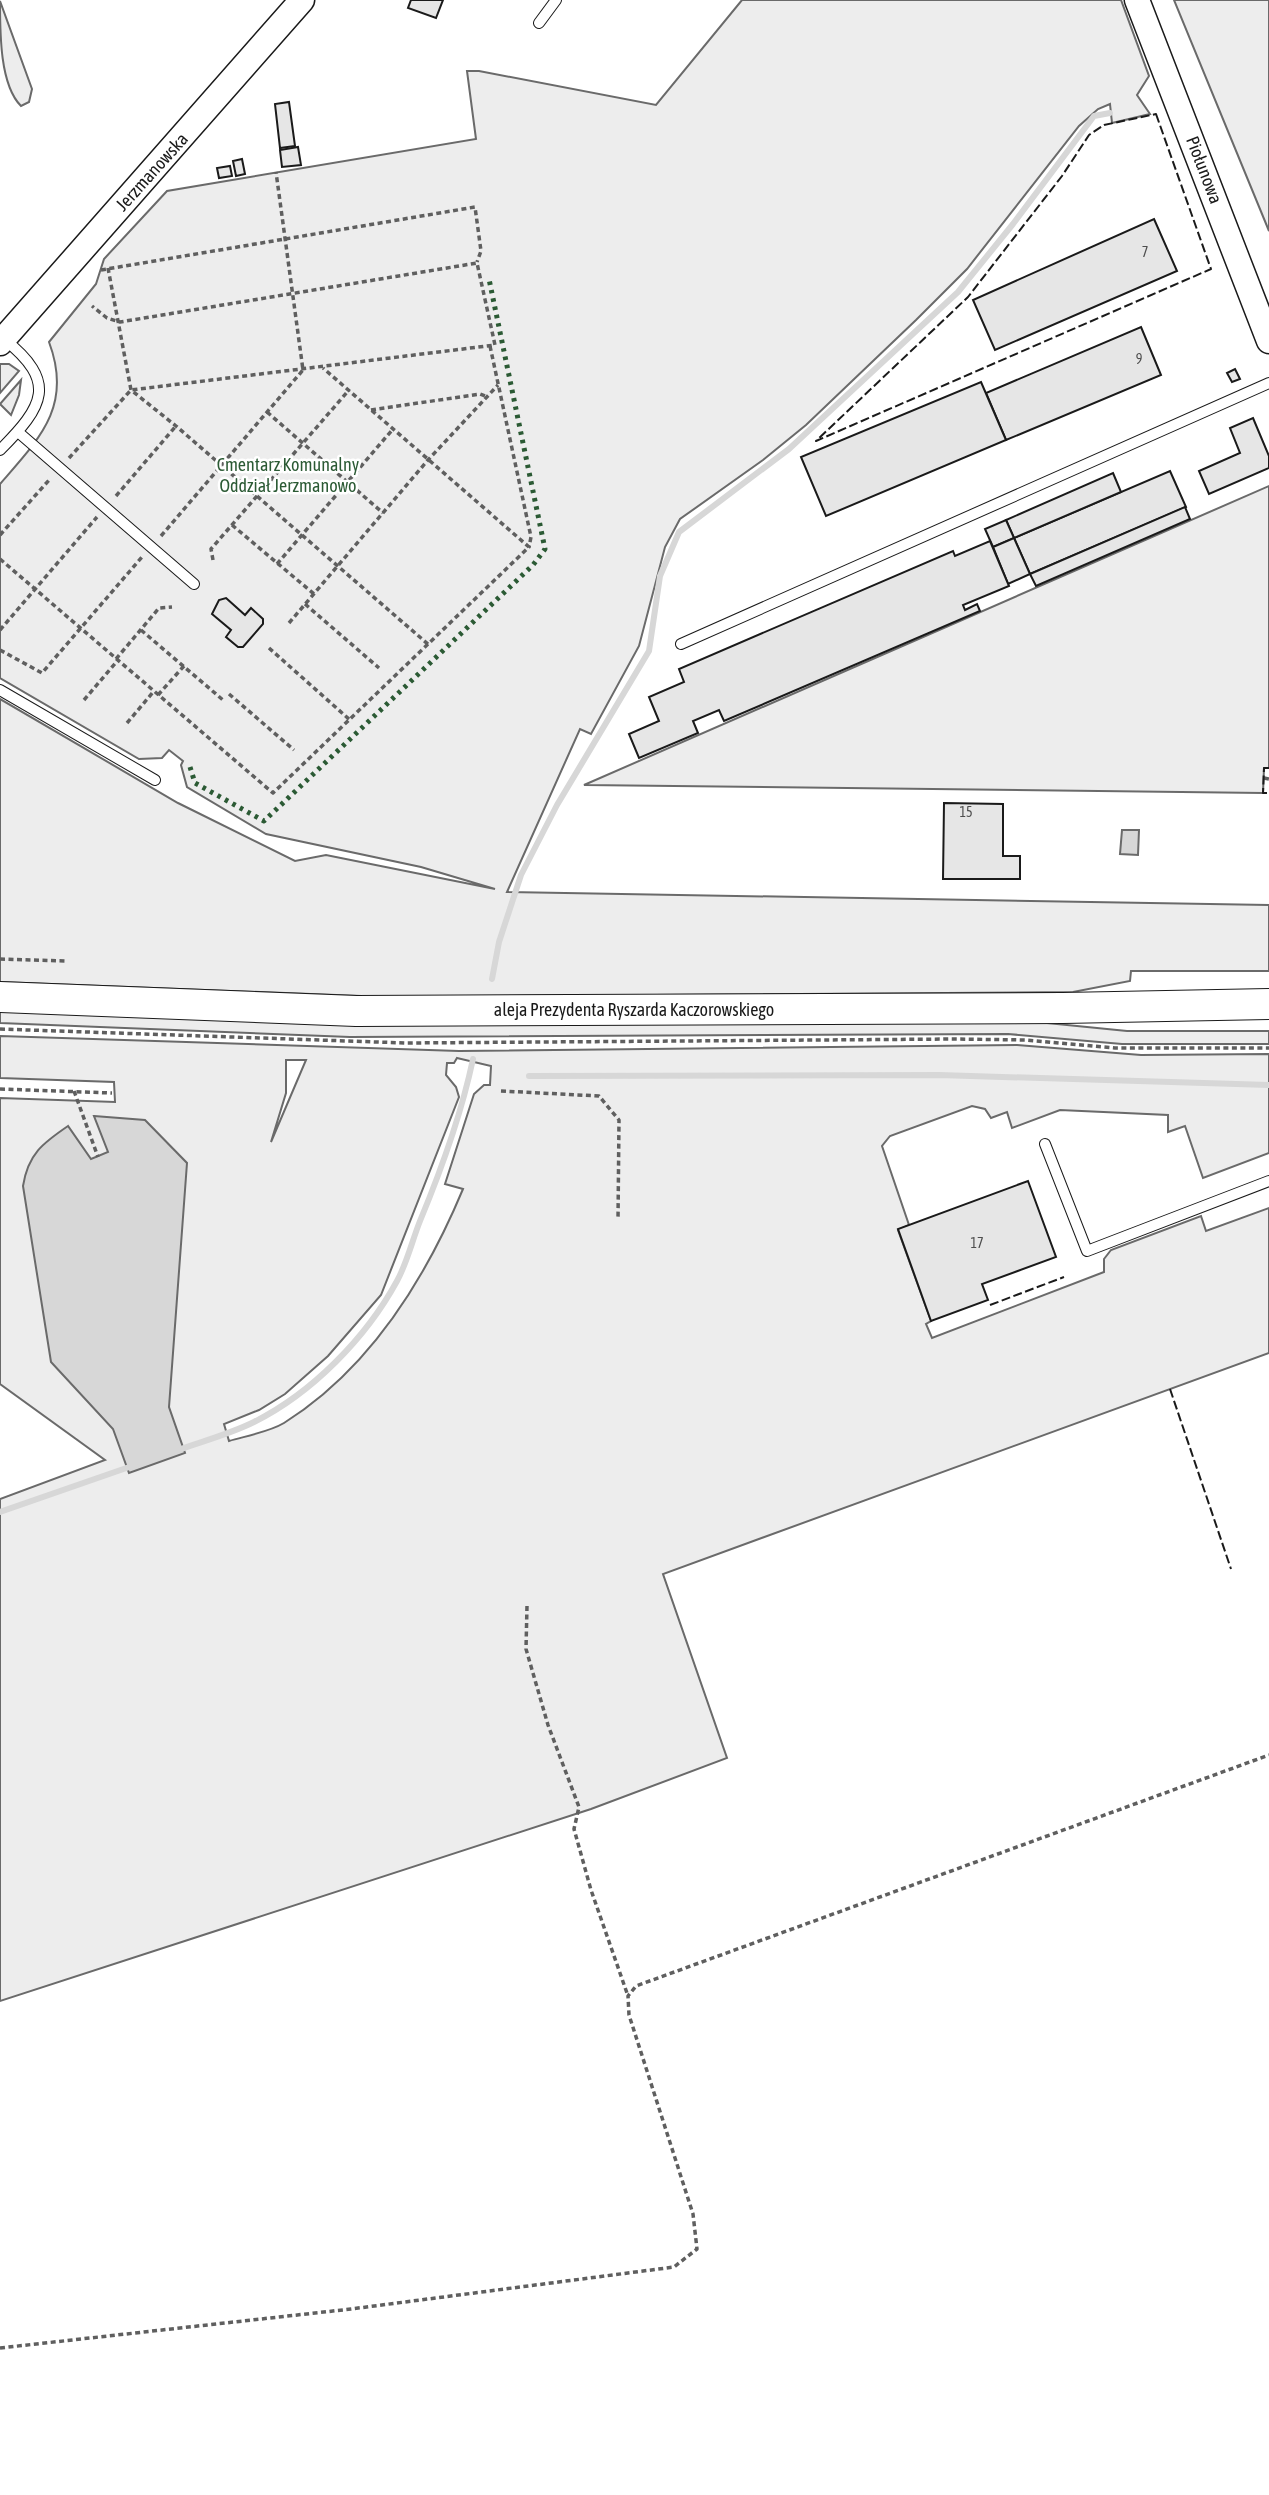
<svg xmlns="http://www.w3.org/2000/svg" width="1269" height="2495" viewBox="0 0 1269 2495" font-family="'Asap Condensed',sans-serif">
	<style>
		.green { fill: #ededed; stroke: #6a6a6a; stroke-width: 2; fill-rule: evenodd }
		.water { fill: #d7d7d7; stroke: #6a6a6a; stroke-width: 2 }
		.lines { fill: none; stroke-linecap: round; stroke-linejoin: round }
		.stream { stroke: #d7d7d7; stroke-width: 6 }
		.building { fill: #e6e6e6; stroke: #1a1a1a; stroke-width: 2 }
		.service-casing { stroke: #1a1a1a; stroke-width: 12 }
		.tertiary-casing { stroke: #1a1a1a; stroke-width: 27 }
		.primary-casing { stroke: #1a1a1a; stroke-width: 32 }
		.path { stroke: #5f5f5f; stroke-width: 3.5; stroke-dasharray: 5 3.5; stroke-linecap: butt }
		.service { stroke: #fff; stroke-width: 10 }
		.tertiary { stroke: #fff; stroke-width: 24 }
		.primary { stroke: #fff; stroke-width: 30 }
		.hedge { stroke: #2b5a34; stroke-width: 5; stroke-dasharray: 3.5 5; stroke-linecap: butt }
		.fence { stroke: #1a1a1a; stroke-width: 2; stroke-dasharray: 9 3.5; stroke-linecap: butt }
		.labels { text-anchor: middle; stroke-width: 5; stroke-linejoin: round; paint-order: stroke }
		.number-label { font-size: 14px; fill: #4d4d4d }
		.street-label { font-size: 18px; fill: #1a1a1a; stroke: #fff }
		.park-label { font-size: 18px; fill: #2b5a34; stroke: #fff }
	</style>
	<rect width="100%" height="100%" fill="#fff"/>
	<!-- green -->
	<g class="green">
		<path d="M742 0H1121L1149 76 1137 95 1150 114 1112 123 1110 104 1098 109 1079 126 967 269 916 320 806 425 763 460 680 519 665 547 639 646 591 734 580 729 507 892 1269 905V971H1131L1130 981 1073 992 387 997 0 982V699L178 803 295 861 326 855 495 889 421 867 266 834 187 787 181 765 183 761 169 750 162 758 139 759 0 678V484C40 438 73 406 49 342L96 284 104 259 167 191 476 139 467 71H479L656 105Z"/>
		<path d="M1174 0H1269V231Z"/>
		<path d="M0 1 32 89 29 102 21 106C0 85 0 34 0 1Z"/>
		<path d="M0 364H9L19 371 0 393Z"/>
		<path d="M21 380 19 395 11 415 0 404Z"/>
		<path d="M1269 486V768H1264L1263 793 584 785Z"/>
		<path d="M0 1010 1047 1023 1127 1031H1269V1044H1122L1008 1034 350 1037 0 1023Z"/>
		<path d="M0 1036 459 1051 1017 1045 1141 1055 1269 1054V1153L1203 1178 1185 1126 1168 1132V1115L1060 1110 1012 1128 1007 1112 991 1118 985 1109 972 1106 890 1136 882 1146 909 1225 898 1230 931 1321 926 1324 932 1338 1104 1272V1259L1111 1250 1201 1216 1206 1231 1269 1208V1353L663 1574 727 1758 591 1809 0 2001V1499L105 1460 0 1384V1098L115 1102 114 1082 0 1078ZM457 1058 491 1066 490 1085H484L474 1094 445 1184 463 1189C425 1280 370 1369 284 1423 269 1432 246 1436 229 1441L224 1424 259 1410 285 1394 328 1356 381 1295 459 1097 456 1087 446 1075 447 1063H454ZM286 1060H306L271 1142 286 1093Z"/>
	</g>
	<!-- water -->
	<g class="water">
		<path d="M1122 830H1139L1138 855 1120 854Z"/>
		<path d="M94 1116 145 1120 187 1163 169 1407 185 1453 129 1473 113 1429 51 1362 23 1186C28 1154 43 1143 68 1126L91 1159 108 1152Z"/>
	</g>
	<g class="lines">
		<!-- stream -->
		<g class="stream">
			<path d="M492 979 499 942 521 875 557 805 649 651 660 576 679 532 789 449 958 292 1013 224 1094 116 1110 113"/>
			<path d="M529 1076 939 1075 1269 1085"/>
			<path d="M178 1450C203 1441 230 1434 254 1422 312 1393 366 1338 397 1281 407 1263 412 1241 420 1221 442 1168 461 1116 473 1059"/>
			<path d="M0 1512 135 1465"/>
		</g>
	</g>
	<!-- building -->
	<g class="building">
		<path d="M411 0H443L436 18 408 8Z"/>
		<path d="M289 102 295 146 280 148 275 104Z"/>
		<path d="M298 147 301 165 282 167 280 150Z"/>
		<path d="M242 159 245 174 236 176 233 161Z"/>
		<path d="M230 166 232 176 219 178 217 168Z"/>
		<path d="M1154 219 1177 271 995 350 973 300Z"/>
		<path d="M1141 327 1161 375 1006 440 986 393Z"/>
		<path d="M1235 369 1240 379 1232 382 1227 373Z"/>
		<path d="M981 382 1006 440 826 516 801 457Z"/>
		<path d="M1253 418 1269 456V468L1209 494 1199 471 1240 453 1230 428Z"/>
		<path d="M1170 471 1186 507 1030 574 1014 538Z"/>
		<path d="M1113 473 1121 492 1014 538 1006 520Z"/>
		<path d="M1185 507 1190 519 1036 586 1030 574Z"/>
		<path d="M1006 520 1014 538 993 547 985 529Z"/>
		<path d="M1014 538 1030 574 1008 584 993 547Z"/>
		<path d="M990 541 1009 586 963 605 965 610 977 604 980 611 724 721 719 710 693 721 698 733 639 758 629 734 659 721 649 697 684 682 679 669 953 551 955 556Z"/>
		<path d="M226 598 245 615 251 608 263 619V624L243 647H238L226 637 231 630 212 614 219 600Z"/>
		<path d="M944 803 1003 804V856H1020V879H943Z"/>
		<path d="M1028 1181 1056 1257 982 1284 988 1300 931 1321 898 1229Z"/>
	</g>
	<g class="lines">
		<!-- service casing -->
		<g class="service-casing">
			<g id="service">
				<path d="M539 23 556 0"/>
				<path d="M18 432 194 584"/>
				<path d="M0 450C44 406 58 382 4 339"/>
				<path d="M681 644 1269 383"/>
				<path d="M0 690 155 780"/>
				<path d="M1045 1144 1087 1251 1269 1181"/>
			</g>
		</g>
		<!-- tertiary casing -->
		<g class="tertiary-casing">
			<g id="tertiary">
				<path d="M1137 0 1269 341"/>
				<path d="M0 343 302 0"/>
			</g>
		</g>
		<!-- primary casing -->
		<g class="primary-casing">
			<path id="primary" d="M0 997 356 1011 1063 1008 1269 1004"/>
		</g>
		<!-- path -->
		<g class="path">
			<path d="M108 268 131 390 176 426 429 645"/>
			<path d="M101 270 475 207 481 251 477 262"/>
			<path d="M490 346 531 537 529 547"/>
			<path d="M371 410 480 394 485 396"/>
			<path d="M267 412 383 513"/>
			<path d="M69 458 131 390 495 345 477 263 120 322 107 318 92 306"/>
			<path d="M116 496 176 426"/>
			<path d="M232 525 314 594"/>
			<path d="M0 535 50 479"/>
			<path d="M161 536 303 370 276 172"/>
			<path d="M0 559 273 793 529 547 323 368"/>
			<path d="M213 560 211 549 349 390"/>
			<path d="M277 564 393 429"/>
			<path d="M305 604 379 668"/>
			<path d="M289 623 428 460 498 385"/>
			<path d="M0 630 97 517"/>
			<path d="M141 630 223 700"/>
			<path d="M269 648 350 720"/>
			<path d="M0 650 42 673 142 557"/>
			<path d="M116 659 159 608 172 607"/>
			<path d="M229 694 294 750"/>
			<path d="M158 695 184 666"/>
			<path d="M84 700 118 660"/>
			<path d="M127 723 154 691"/>
			<path d="M1264 778 1269 779"/>
			<path d="M0 959 66 961"/>
			<path d="M0 1029 406 1043 956 1039 1026 1040 1115 1048H1269"/>
			<path d="M0 1089 112 1093"/>
			<path d="M74 1091 98 1157"/>
			<path d="M501 1091 599 1096 619 1120 618 1220"/>
			<path d="M527 1606 526 1649 548 1725 579 1807 574 1829 591 1890 628 1996"/>
			<path d="M0 2348 351 2309 674 2267 697 2249 693 2214 629 2015 628 1996 636 1986 1269 1755"/>
		</g>
		<!-- service -->
		<use href="#service" class="service"/>
		<!-- tertiary -->
		<use href="#tertiary" class="tertiary"/>
		<!-- primary -->
		<use href="#primary" class="primary"/>
		<!-- hedge -->
		<path class="hedge" d="M190 767 195 783 264 821 533 565 545 549 489 279"/>
		<!-- fence -->
		<g class="fence">
			<path d="M1156 114 1211 269 816 441 968 297 1062 176 1089 135 1104 125Z"/>
			<path d="M1269 768H1264L1263 793H1269"/>
			<path d="M990 1305 1064 1277"/>
			<path d="M1170 1389 1231 1569"/>
		</g>
	</g>
	<g class="labels">
		<!-- number labels -->
		<g class="number-label">
			<text x="1145" y="257">7</text>
			<text x="1139" y="364">9</text>
			<text x="966" y="817">15</text>
			<text x="977" y="1248">17</text>
		</g>
		<!-- street labels -->
		<g class="street-label">
			<text transform="translate(1204 170) rotate(69)" y="6">Piołunowa</text>
			<text transform="translate(152 172) rotate(-48)" y="6">Jerzmanowska</text>
			<text x="634" y="1016">aleja Prezydenta Ryszarda Kaczorowskiego</text>
		</g>
		<!-- park labels -->
		<g class="park-label">
			<text x="288" y="471">Cmentarz Komunalny<tspan x="288" dy="21">Oddział Jerzmanowo</tspan></text>
		</g>
	</g>
</svg>
